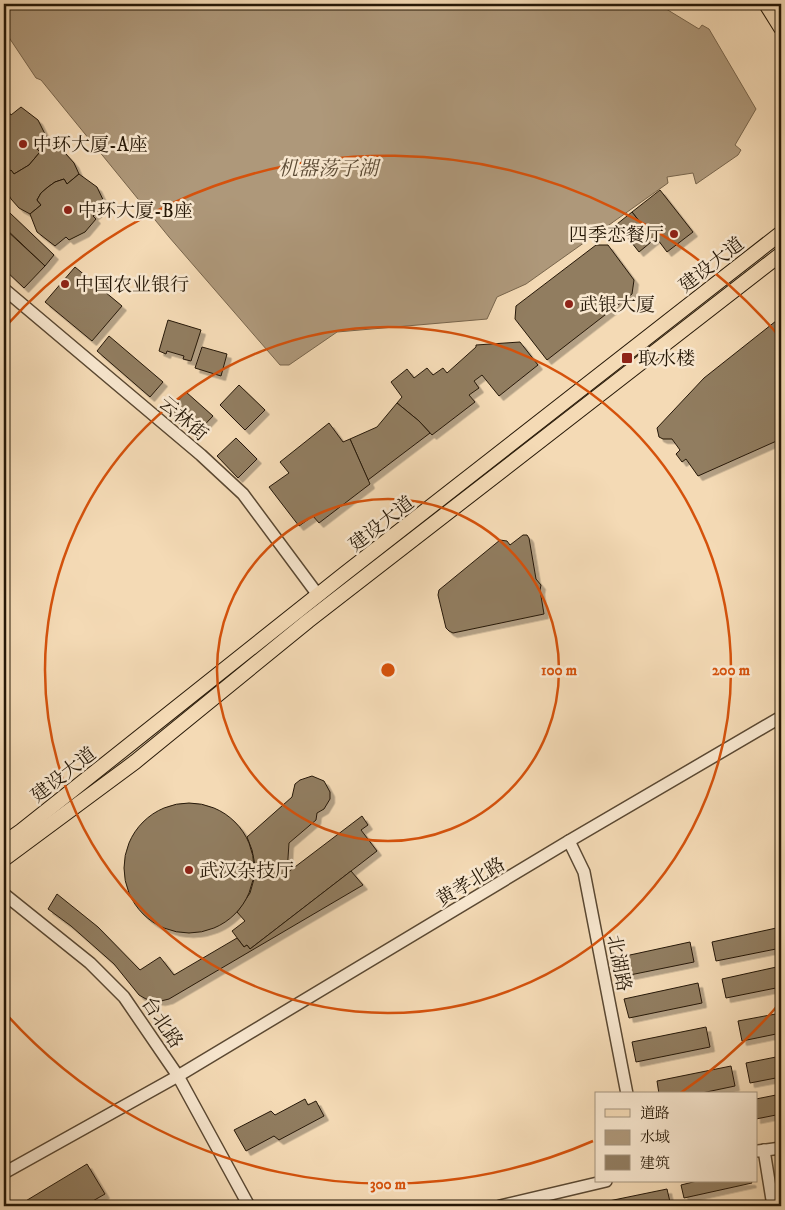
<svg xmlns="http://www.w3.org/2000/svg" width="785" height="1210" viewBox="0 0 785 1210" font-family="'IM FELL DW Pica','Noto Serif SC',serif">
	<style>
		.water { fill: #ae987a; stroke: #78654c }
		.building { fill: #917d61; stroke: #261807; filter: url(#shadow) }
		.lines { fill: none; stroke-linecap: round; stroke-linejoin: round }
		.minor-casing { stroke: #5a4832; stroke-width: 14 }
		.major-casing { stroke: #261807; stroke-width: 16 }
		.minor { stroke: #f8e7cf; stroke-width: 11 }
		.major { stroke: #f4dab5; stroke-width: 14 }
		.ring { fill: none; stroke: #d5520c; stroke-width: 2.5 }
		.poi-dot { fill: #8f2418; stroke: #f8e7cf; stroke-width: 2 }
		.labels { text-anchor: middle; stroke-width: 5; stroke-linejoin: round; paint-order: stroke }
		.poi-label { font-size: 19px; fill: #261807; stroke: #f8e7cf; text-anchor: start }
		.street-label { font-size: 19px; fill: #261807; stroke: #f8e7cf }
		.water-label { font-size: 20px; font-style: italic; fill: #5c4b35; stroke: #f8e7cf }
		.centre { fill: #d5520c; stroke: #f8e7cf; stroke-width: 2.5 }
		.ring-label { font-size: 15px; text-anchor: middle; font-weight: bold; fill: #d5520c; stroke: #f8e7cf; stroke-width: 5; stroke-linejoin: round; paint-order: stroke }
	</style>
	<defs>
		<filter id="shadow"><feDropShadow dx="4.5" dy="4.5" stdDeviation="0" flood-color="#0004"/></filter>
	</defs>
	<rect width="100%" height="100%" fill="#f4dab5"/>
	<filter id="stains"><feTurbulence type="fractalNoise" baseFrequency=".004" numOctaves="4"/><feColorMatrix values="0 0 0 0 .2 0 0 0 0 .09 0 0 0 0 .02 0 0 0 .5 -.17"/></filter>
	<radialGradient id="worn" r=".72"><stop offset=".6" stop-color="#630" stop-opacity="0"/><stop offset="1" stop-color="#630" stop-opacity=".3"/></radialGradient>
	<!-- water -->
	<path class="water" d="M4 4H658L699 29 702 25 709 29 756 109 735 145 741 150 738 155 696 184 693 173 667 177 668 183 526 284 497 297 487 319 337 332 289 365H280L169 237 41 80 36 78 4 30Z"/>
	<!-- building -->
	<g class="building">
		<path d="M21 107 38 120 48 140 37 149 40 152 29 165 14 174 11 170 4 176V114L8 111 11 115Z"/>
		<path d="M48 140 58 146 66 154 74 163 79 174 67 184 64 179 55 182 48 187 41 193 37 200 41 205 30 214 19 208 11 199 4 186V176L11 170 14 174 29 165 40 152 37 149Z"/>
		<path d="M79 174 97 187 106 206 93 216 96 219 85 232 69 240 66 237 55 246 37 232 30 214 41 205 37 200 41 193 48 187 55 182 64 179 67 184Z"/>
		<path d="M660 190 693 232 667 252 646 224 643 226 632 212Z"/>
		<path d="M632 212 643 226 646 224 656 238 639 252 617 224Z"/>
		<path d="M10 213 54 255 45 266 4 227V220Z"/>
		<path d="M4 228 45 266 24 288 4 269Z"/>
		<path d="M596 245H608L634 280 632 294 547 360 515 319 516 306Z"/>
		<path d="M75 267 122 306 92 341 45 302Z"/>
		<path d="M781 317V370L779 372 781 376V439L698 476 686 459 682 462 676 454 680 450 672 439H663L659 437 657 428 704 378Z"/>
		<path d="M168 320 201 330 191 361 183 359 184 356 167 351 166 354 159 351Z"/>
		<path d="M109 336 163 382 150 397 97 351Z"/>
		<path d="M520 342 538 365 499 396 482 375 474 381 479 388 469 395 475 402 432 435 419 421 397 403 402 397 391 382 407 369 414 378 427 368 433 375 443 368 447 373 476 347V345Z"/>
		<path d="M202 347 227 354 221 376 195 368Z"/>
		<path d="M239 385 265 410 245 430 220 405Z"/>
		<path d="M186 392 213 416 194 436 167 412Z"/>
		<path d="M397 403 419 421 430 433 368 480 350 439 377 427Z"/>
		<path d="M329 423 343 442 350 439 370 484 319 523 313 516 299 526 269 487 289 473 280 462Z"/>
		<path d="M236 438 257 459 238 478 217 456Z"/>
		<path d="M523 535H527L529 538 536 579 541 585 540 590 544 614 453 633 449 631 446 628 438 595 439 590 500 540 507 541 510 545Z"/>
		<path d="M312 776 324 781 330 792V799L324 809 317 813 316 820 289 843 287 873 362 816 368 825 361 830 377 851 250 949 247 945 244 947 232 931 245 921 237 912 250 893 254 879 255 865 252 850 247 837 292 797 295 784 300 780Z"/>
		<circle cx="189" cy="868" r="65"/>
		<path d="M351 871 363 885 169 999 161 1001 146 999 139 995 114 964 71 926 48 909 57 894 98 927 140 970 160 957 174 975 237 938 244 947 247 945 250 949Z"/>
		<path d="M781 927V948L716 961 712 942Z"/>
		<path d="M690 942 694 962 620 977 616 958Z"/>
		<path d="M781 966V987L726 998 722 979Z"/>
		<path d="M698 983 702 1003 629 1018 624 999Z"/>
		<path d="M781 1013V1033L742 1041 738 1021Z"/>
		<path d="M706 1027 710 1047 636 1062 632 1042Z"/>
		<path d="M781 1056V1077L750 1083 746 1063Z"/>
		<path d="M731 1066 735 1086 697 1094H659L657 1081Z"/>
		<path d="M781 1094V1114L756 1119V1099Z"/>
		<path d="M305 1099 308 1105 316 1101 324 1116 279 1140 274 1136 246 1151 234 1130 271 1111 275 1115Z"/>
		<path d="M87 1164 105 1194 84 1206H26L24 1202Z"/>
		<path d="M697 1181H751L752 1183 684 1198 681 1185Z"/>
		<path d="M667 1189 670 1202 649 1206H600L599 1203Z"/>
	</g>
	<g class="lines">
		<!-- minor casing -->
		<g class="minor-casing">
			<g id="minor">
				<path d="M4 289 201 455 243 494 318 595"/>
				<path d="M569 841 584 872 627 1094"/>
				<path d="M4 894 90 963 124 997 178 1076 249 1206"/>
				<path d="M764 1150 773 1206"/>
				<path d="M758 1151 781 1148"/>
				<path d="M4 1173 178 1076 569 841 781 717"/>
				<path d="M500 1206 606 1181"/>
			</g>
		</g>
		<!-- major casing -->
		<g class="major-casing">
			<g id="major">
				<path d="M766 4 781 28"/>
				<path d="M4 843 21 831 343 575 781 233"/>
				<path d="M4 859 135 762 308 621 781 254"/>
			</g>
		</g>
		<!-- minor -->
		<use href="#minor" class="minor"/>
		<!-- major -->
		<use href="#major" class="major"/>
	</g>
	<!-- distance rings -->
	<g class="ring">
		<circle cx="388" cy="670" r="171"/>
		<circle cx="388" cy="670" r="343"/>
		<path d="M779 1004A514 514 0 0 1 679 1094M593 1141A514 514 0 0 1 6 1014M6 326A514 514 0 0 1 779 336"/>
	</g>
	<!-- markers -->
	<g class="poi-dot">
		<circle cx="23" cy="144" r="5"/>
		<circle cx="68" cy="210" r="5"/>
		<circle cx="674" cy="234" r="5"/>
		<circle cx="65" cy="284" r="5"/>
		<circle cx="569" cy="304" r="5"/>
		<rect x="621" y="352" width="12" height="12" rx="2.5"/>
		<circle cx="189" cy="870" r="5"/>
	</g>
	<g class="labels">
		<!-- poi labels -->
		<g class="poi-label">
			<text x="33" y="151">中环大厦-A座</text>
			<text x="78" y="217">中环大厦-B座</text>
			<text x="664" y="241" text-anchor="end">四季恋餐厅</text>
			<text x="75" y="291">中国农业银行</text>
			<text x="579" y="311">武银大厦</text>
			<text x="638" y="365">取水楼</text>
			<text x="199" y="877">武汉杂技厅</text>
		</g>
		<!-- street labels -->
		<g class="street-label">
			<text transform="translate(711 264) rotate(-38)" y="7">建设大道</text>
			<text transform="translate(184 418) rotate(40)" y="7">云林街</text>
			<text transform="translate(381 523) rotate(-38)" y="7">建设大道</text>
			<text transform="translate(63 774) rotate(-38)" y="7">建设大道</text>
			<text transform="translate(470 881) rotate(-31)" y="7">黄孝北路</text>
			<text transform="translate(620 963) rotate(79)" y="7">北湖路</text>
			<text transform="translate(163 1022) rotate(56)" y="7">台北路</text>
		</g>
		<!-- water labels -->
		<g class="water-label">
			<text x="328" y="175">机器荡子湖</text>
		</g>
	</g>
	<circle cx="388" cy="670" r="8" class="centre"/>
	<g class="ring-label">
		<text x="559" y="675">100 m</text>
		<text x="731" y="675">200 m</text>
		<text x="388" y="1189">300 m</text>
	</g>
	<!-- margin -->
	<rect width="785" height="1210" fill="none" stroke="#f4dab5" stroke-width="20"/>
	<rect x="5" y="5" width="775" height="1200" fill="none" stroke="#261807" stroke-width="2.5"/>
	<rect x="10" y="10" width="765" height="1190" fill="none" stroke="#261807"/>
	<!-- legend -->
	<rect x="595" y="1092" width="162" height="90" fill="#f8e7cf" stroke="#a4947f"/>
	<rect x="605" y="1109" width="25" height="8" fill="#f4dab5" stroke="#a4947f"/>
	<text x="640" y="1118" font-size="15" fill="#261807">道路</text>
	<rect x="605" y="1130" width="25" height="15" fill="#ae987a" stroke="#a4947f"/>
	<text x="640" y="1142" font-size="15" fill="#261807">水域</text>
	<rect x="605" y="1155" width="25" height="15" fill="#917d61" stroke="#a4947f"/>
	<text x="640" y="1168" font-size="15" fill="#261807">建筑</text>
	<rect width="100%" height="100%" filter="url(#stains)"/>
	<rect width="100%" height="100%" fill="url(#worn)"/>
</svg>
